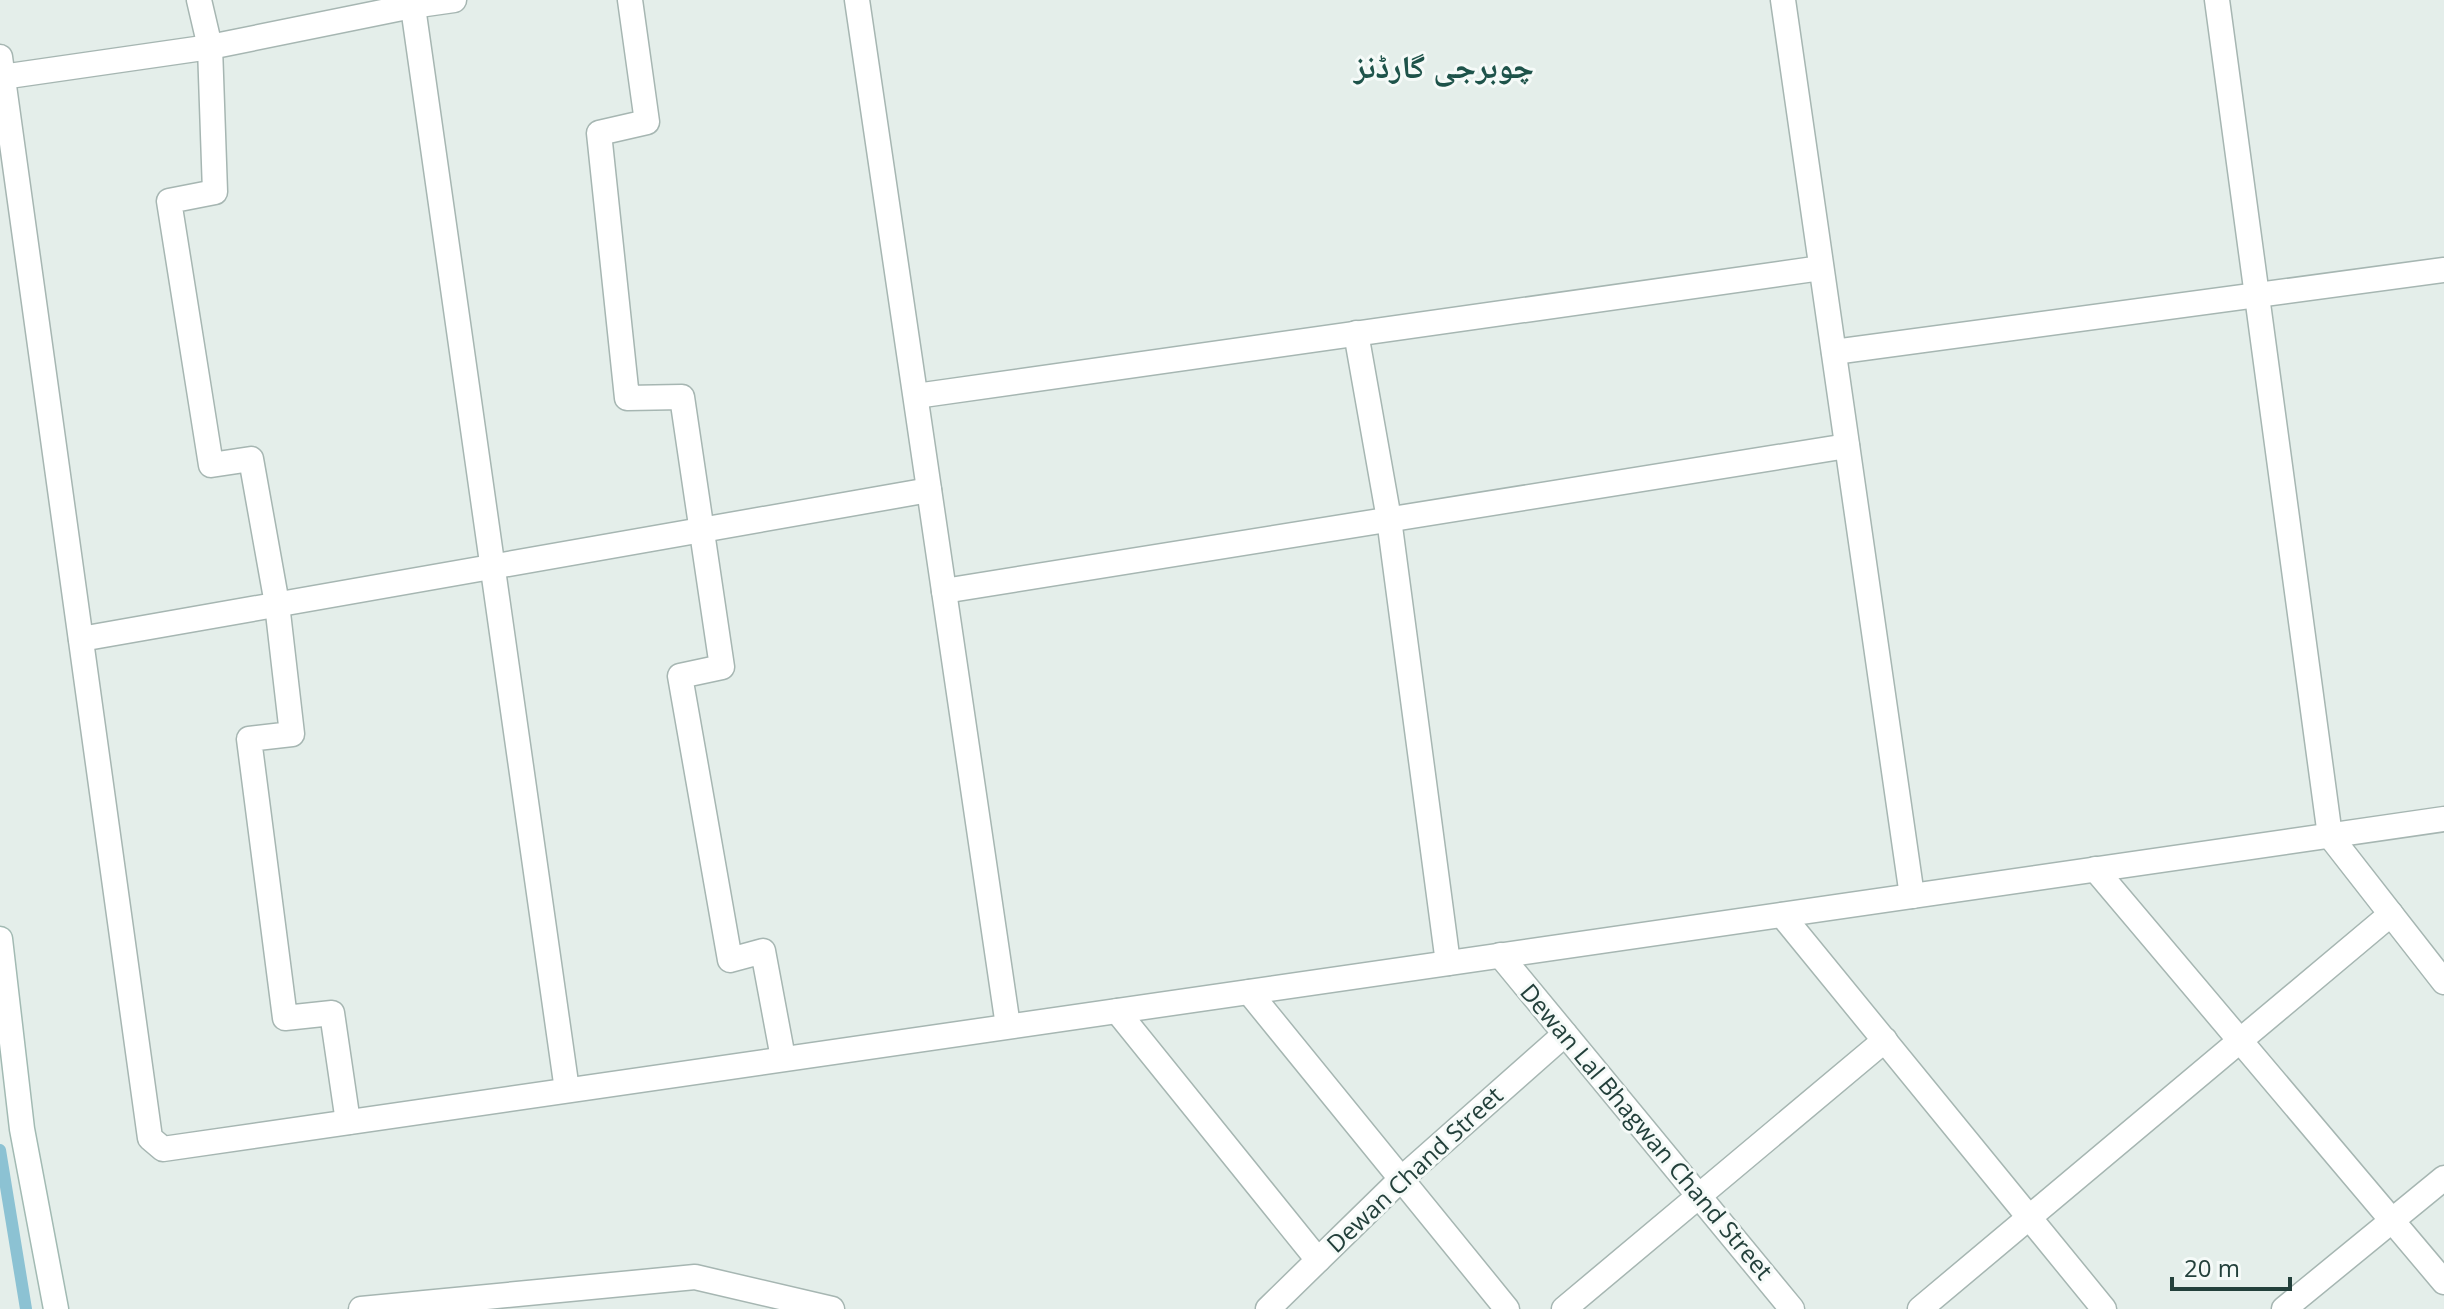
<svg xmlns="http://www.w3.org/2000/svg" width="2444" height="1309" viewBox="0 0 2444 1309" font-family="'Open Sans','Noto Naskh Arabic',sans-serif">
	<style>
		.lines { fill: none; stroke-linecap: round; stroke-linejoin: round }
		.stream { stroke: #8cc2d3; stroke-width: 12 }
		.street-casing { stroke: #a6b6b2; stroke-width: 27 }
		.secondary-casing { stroke: #a2bab3; stroke-width: 27 }
		.street { stroke: #fff; stroke-width: 24 }
		.secondary { stroke: #fff; stroke-width: 24 }
		.labels { text-anchor: middle; stroke-width: 6; stroke-linejoin: round; paint-order: stroke }
		.street-label { font-size: 24px; fill: #23403b; stroke: #f5faf8 }
		.district-label { font-size: 32px; font-weight: bold; fill: #1e534a; stroke: #f5faf8 }
	</style>
	<rect width="100%" height="100%" fill="#e4eeea"/>
	<g class="lines">
		<!-- stream -->
		<path class="stream" d="M0 1150 26 1309"/>
		<!-- street casing -->
		<g class="street-casing">
			<g id="street">
				<path d="M199 0 210 47 215 192 169 201 211 465 251 459 277 604 292 734 249 739 285 1018 332 1013 348 1122"/>
				<path d="M412 0 567 1090"/>
				<path d="M630 0 647 122 599 133 627 398 682 397 722 667 680 676 730 960 763 951 783 1058"/>
				<path d="M857 0 1008 1026"/>
				<path d="M1783 0 1912 896"/>
				<path d="M2217 0 2330 836 2444 982"/>
				<path d="M0 57 150 1138 163 1149 2444 819"/>
				<path d="M2 77 210 47 412 6 454 0"/>
				<path d="M1356 333 1389 519 1448 963"/>
				<path d="M1834 352 2444 270"/>
				<path d="M916 396 1821 268"/>
				<path d="M944 591 1847 446"/>
				<path d="M81 639 929 490"/>
				<path d="M2095 869 2444 1282"/>
				<path d="M1782 915 2104 1309"/>
				<path d="M1500 955 1792 1309"/>
				<path d="M1249 992 1507 1309"/>
				<path d="M1117 1011 1318 1260"/>
				<path d="M361 1309 695 1277 832 1309"/>
				<path d="M1268 1309 1400 1180 1565 1034"/>
				<path d="M1564 1309 1885 1040"/>
				<path d="M1920 1309 2391 914"/>
				<path d="M2284 1309 2444 1178"/>
			</g>
		</g>
		<!-- secondary casing -->
		<g class="secondary-casing">
			<path id="secondary" d="M0 939 22 1129 56 1309"/>
		</g>
		<!-- street -->
		<use href="#street" class="street"/>
		<!-- secondary -->
		<use href="#secondary" class="secondary"/>
	</g>
	<g class="labels">
		<!-- street labels -->
		<g class="street-label">
			<text transform="translate(1646 1132) rotate(50)" y="8">Dewan Lal Bhagwan Chand Street</text>
			<text transform="translate(1415 1170) rotate(-43)" y="8">Dewan Chand Street</text>
		</g>
		<!-- district labels -->
		<g class="district-label">
			<text x="1444" y="78">چوبرجی گارڈنز</text>
		</g>
	</g>
	<!-- scale -->
	<path d="M2172 1277v12h118v-12" fill="none" stroke="#23403b" stroke-width="4"/>
	<text x="2184" y="1277" font-size="24" fill="#23403b" stroke="#f5faf8" stroke-width="6" paint-order="stroke">20 m</text>
</svg>
